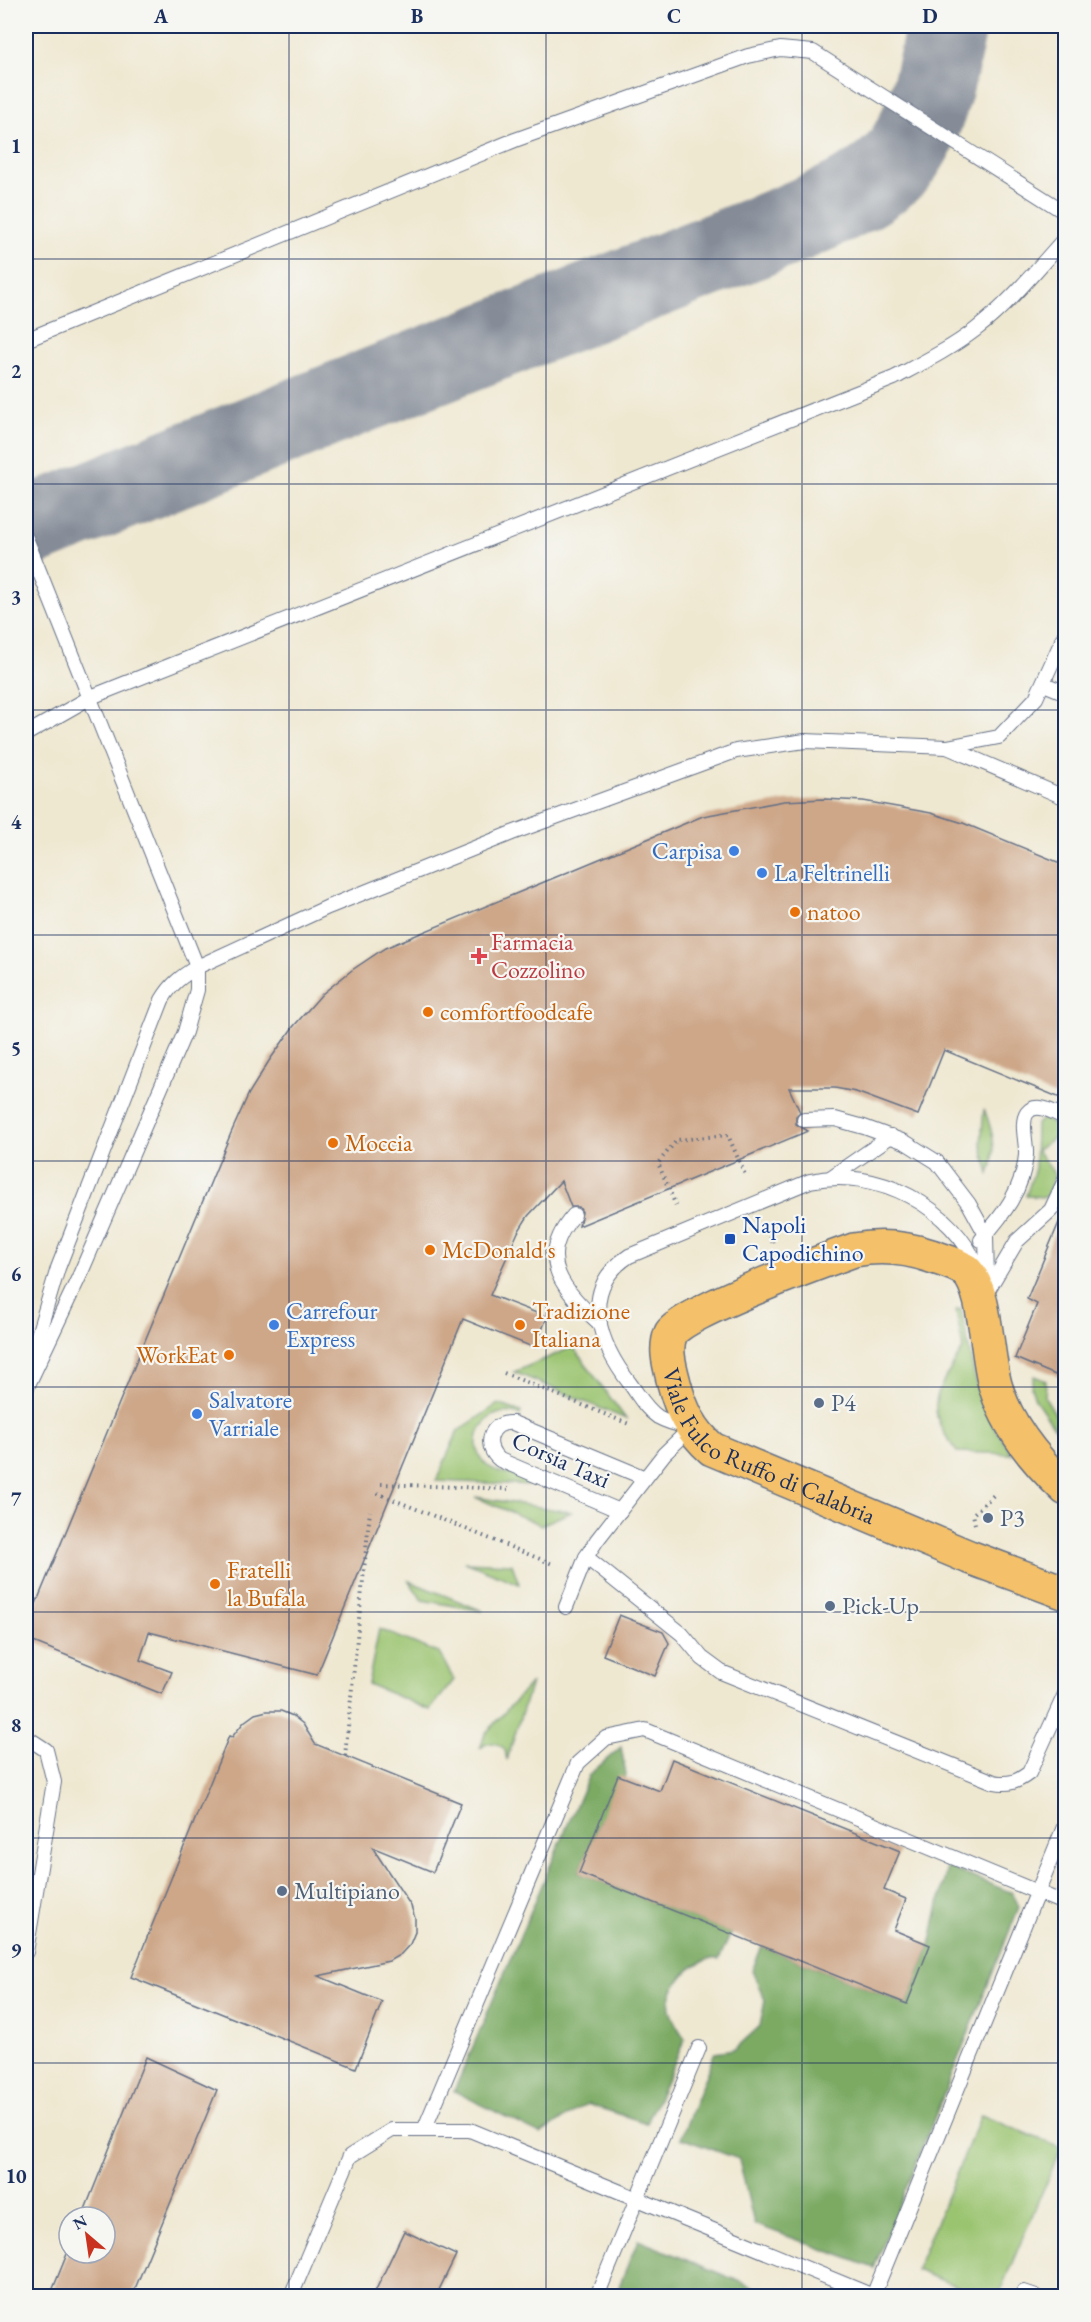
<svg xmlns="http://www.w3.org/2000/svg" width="1091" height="2322" viewBox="0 0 1091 2322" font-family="'EB Garamond',serif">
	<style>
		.green { fill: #9bc471; stroke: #5b7a68; stroke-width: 1.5 }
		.forest { fill: #7caa63; stroke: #4c6c60; stroke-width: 1.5 }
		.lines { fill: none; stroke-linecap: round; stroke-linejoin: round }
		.taxiway { stroke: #858c98; stroke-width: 81 }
		.building { fill: #cea789 }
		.lane-casing { stroke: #657086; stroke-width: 16 }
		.primary-casing { stroke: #657086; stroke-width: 36 }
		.path { stroke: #657086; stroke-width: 4; stroke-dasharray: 1.5 4.5; stroke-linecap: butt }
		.lane { stroke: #fff; stroke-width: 14 }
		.primary { stroke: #f4c16a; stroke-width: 33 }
		.grid { fill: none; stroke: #1b2f5e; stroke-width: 1.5; stroke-opacity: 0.55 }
		.shop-dot { fill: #3f7fe0; stroke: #f6f6f2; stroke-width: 2 }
		.food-dot { fill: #e8710a; stroke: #f6f6f2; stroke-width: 2 }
		.health-dot { fill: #e0444e; stroke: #f6f6f2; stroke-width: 2 }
		.transit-dot { fill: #1a4fb4; stroke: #f6f6f2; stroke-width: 2 }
		.service-dot { fill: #5c6f8a; stroke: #f6f6f2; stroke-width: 2 }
		.labels { text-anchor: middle; stroke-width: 4.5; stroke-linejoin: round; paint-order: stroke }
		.shop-label { font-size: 24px; fill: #366cbe; stroke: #f6f6f2; text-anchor: start }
		.food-label { font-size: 24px; fill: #c56008; stroke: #f6f6f2; text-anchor: start }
		.health-label { font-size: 24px; fill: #be3a42; stroke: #f6f6f2; text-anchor: start }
		.transit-label { font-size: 24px; fill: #164399; stroke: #f6f6f2; text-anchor: start }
		.service-label { font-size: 24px; fill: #4e5e75; stroke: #f6f6f2; text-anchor: start }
		.street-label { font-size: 24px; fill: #1b2f5e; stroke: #f6f6f2 }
		.neatline { fill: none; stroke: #1b2f5e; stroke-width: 2 }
		.grid-label { font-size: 20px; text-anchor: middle; font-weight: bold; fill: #1b2f5e }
	</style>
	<rect width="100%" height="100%" fill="#f6f6f2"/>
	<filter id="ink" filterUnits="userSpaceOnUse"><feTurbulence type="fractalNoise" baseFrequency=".0167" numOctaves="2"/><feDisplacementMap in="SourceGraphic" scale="12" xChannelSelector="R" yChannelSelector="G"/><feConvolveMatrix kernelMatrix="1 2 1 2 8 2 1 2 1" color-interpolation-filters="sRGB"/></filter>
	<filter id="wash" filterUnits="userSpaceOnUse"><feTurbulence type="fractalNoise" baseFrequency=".008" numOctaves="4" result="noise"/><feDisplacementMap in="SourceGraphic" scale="24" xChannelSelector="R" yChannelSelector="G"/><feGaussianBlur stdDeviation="1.35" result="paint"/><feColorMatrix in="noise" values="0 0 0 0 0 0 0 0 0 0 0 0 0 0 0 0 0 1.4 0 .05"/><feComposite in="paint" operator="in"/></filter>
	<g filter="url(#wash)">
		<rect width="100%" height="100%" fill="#efe8d1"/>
		<!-- green -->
		<g class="green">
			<path d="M984 1109C993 1132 998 1151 989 1174L981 1143Z"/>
			<path d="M1043 1119 1064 1129 1065 1142 1059 1134 1037 1150 1055 1175 1046 1197 1026 1196 1035 1168 1036 1124Z"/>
			<path d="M961 1309 977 1388 995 1428 1012 1454 957 1452C922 1406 935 1395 963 1349L956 1310Z"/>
			<path d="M573 1347 626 1419 514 1372Z"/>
			<path d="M1034 1376 1046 1381 1045 1397 1065 1430V1443L1035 1399 1031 1387Z"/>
			<path d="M498 1404 521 1412 520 1415C512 1413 505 1411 497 1414 475 1423 469 1453 489 1467 499 1474 522 1476 534 1479L536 1485 436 1481 458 1431Z"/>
			<path d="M475 1497 571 1512 541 1525Z"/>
			<path d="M465 1562 512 1564 519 1584Z"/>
			<path d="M409 1581 483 1611 422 1600Z"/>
			<path d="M379 1629 439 1653 454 1680 430 1710 368 1684Z"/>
			<path d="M531 1683 507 1760 505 1750C497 1741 487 1741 480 1749L485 1734Z"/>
			<path d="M981 2115 1061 2148 998 2296H981L916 2270Z"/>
		</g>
		<!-- forest -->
		<g class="forest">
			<path d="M621 1747 626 1774 600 1821 579 1873 731 1933 719 1959C698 1956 675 1979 670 1999 667 2013 678 2028 685 2039L647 2123 587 2104 540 2134 454 2091 589 1775Z"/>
			<path d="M947 1867 1013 1893 1019 1907 874 2268 754 2224 739 2159 681 2138 715 2052 735 2049 760 2026 765 2000 752 1971 762 1946 907 2004 930 1945Z"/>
			<path d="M638 2240 775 2296H615Z"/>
		</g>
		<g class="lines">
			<!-- taxiway -->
			<path class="taxiway" d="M26 528 353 396 783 227C817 213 876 189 899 160 927 125 938 69 946 26"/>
		</g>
		<g id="blocks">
			<!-- building -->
			<g class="building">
				<path d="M824 799 863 801 931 813 963 823 1065 865V1100L944 1050 918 1115 856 1092 835 1088H789L800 1112 796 1116V1124L808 1131 579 1226 582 1212 579 1207H571L561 1181 528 1216 518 1232 490 1295 547 1317 535 1348 463 1319 317 1675 149 1632 140 1660 172 1672 162 1694 26 1639V1628L231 1133 249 1093 269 1061 293 1027 322 994 352 970 385 948 703 816 784 801Z"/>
				<path d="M1065 1208V1379L1015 1358 1037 1304 1027 1299Z"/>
				<path d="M619 1615 663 1632 669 1643 655 1676 603 1655Z"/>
				<path d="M267 1711H281L293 1716 303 1724 315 1744 461 1803 433 1872 372 1847 411 1906 415 1918V1932L410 1944 401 1954 389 1961 318 1976 382 2002 356 2068 131 1977 229 1736 232 1737 244 1722 255 1714Z"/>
				<path d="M672 1759 900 1851 884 1890 906 1899 894 1930 930 1945 907 2004 579 1873 618 1775 660 1791Z"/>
				<path d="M146 2057 217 2090 132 2296H50L69 2249V2253H105V2217H82Z"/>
				<path d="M404 2231 456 2255 436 2296H373Z"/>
			</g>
		</g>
	</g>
	<g filter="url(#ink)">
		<use href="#blocks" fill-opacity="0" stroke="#657086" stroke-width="1.5"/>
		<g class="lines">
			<!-- lane casing -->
			<g class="lane-casing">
				<g id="lane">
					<path d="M26 340 515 140 748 56 780 49 813 52 1066 213"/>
					<path d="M26 538 197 967V990L185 1032 79 1277 26 1389"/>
					<path d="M1044 684 1066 693"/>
					<path d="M26 734 91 697 894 378C922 363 950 349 975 330 1009 304 1037 269 1066 237"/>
					<path d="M947 747 999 737 1036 698 1066 632"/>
					<path d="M804 1120 835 1119 864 1127 905 1142 937 1162 969 1204 986 1235 987 1281"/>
					<path d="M830 1178 891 1136"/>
					<path d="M574 1215C534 1260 564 1290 600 1324"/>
					<path d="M981 1240C1003 1215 1023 1190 1026 1155 1027 1143 1020 1123 1027 1113 1036 1101 1055 1113 1066 1118"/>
					<path d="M988 1290 1017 1241 1051 1210 1066 1178"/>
					<path d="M26 1375 58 1268 162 1000C171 984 182 976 197 967L328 907 512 833 736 751 805 741 947 747 1066 798"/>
					<path d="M689 1427C678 1425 667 1422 658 1417 646 1409 639 1396 631 1385 600 1345 577 1290 629 1256L810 1181C877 1166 953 1207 979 1270"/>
					<path d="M620 1511 500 1460C482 1446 490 1421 513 1423L645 1478"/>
					<path d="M586 1557 682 1634 702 1658 721 1672 994 1782C1009 1785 1017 1782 1029 1773L1066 1692"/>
					<path d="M566 1607 586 1557 597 1540 664 1454 691 1428"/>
					<path d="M26 1737 46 1750 54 1782 26 1952"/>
					<path d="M424 2130 578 1763 606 1738 645 1730 1066 1904"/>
					<path d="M291 2296 350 2156 392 2130H470L873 2296"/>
					<path d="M597 2296 699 2048"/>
					<path d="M873 2296 1066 1822"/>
					<path d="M1022 2296 1024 2292 1036 2296"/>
				</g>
			</g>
			<!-- primary casing -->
			<g class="primary-casing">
				<g id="primary">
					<path id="s1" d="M1066 1489C1036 1461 1008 1427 996 1388 986 1358 987 1288 965 1270 955 1263 942 1260 931 1256 905 1247 881 1245 854 1250 826 1260 680 1313 671 1333 664 1349 670 1367 674 1383 681 1410 691 1431 712 1449L969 1557 1066 1593"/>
				</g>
			</g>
			<!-- path -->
			<g class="path">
				<path d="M676 1206 658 1163 677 1140 728 1135 746 1177"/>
				<path d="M768 1230 774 1246"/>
				<path d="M504 1373 629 1424"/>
				<path d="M381 1484 508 1489"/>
				<path d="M377 1493 555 1565"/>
				<path d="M975 1524 973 1514 996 1493"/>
				<path d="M345 1756 370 1511"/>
			</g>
			<!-- lane -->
			<use href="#lane" class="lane"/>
			<!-- primary -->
			<use href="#primary" class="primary"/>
		</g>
	</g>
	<!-- grid -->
	<path class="grid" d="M289 26V2296M546 26V2296M802 26V2296M26 259H1066M26 484H1066M26 710H1066M26 935H1066M26 1161H1066M26 1387H1066M26 1612H1066M26 1838H1066M26 2063H1066"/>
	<!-- markers -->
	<g class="shop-dot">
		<circle cx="734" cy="851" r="6"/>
		<circle cx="762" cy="873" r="6"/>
		<circle cx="274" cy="1325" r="6"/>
		<circle cx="197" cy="1414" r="6"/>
	</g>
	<g class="food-dot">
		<circle cx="795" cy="912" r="6"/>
		<circle cx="428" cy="1012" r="6"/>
		<circle cx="333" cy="1143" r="6"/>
		<circle cx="430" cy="1250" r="6"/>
		<circle cx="520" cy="1325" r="6"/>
		<circle cx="229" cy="1355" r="6"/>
		<circle cx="215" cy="1584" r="6"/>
	</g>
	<path class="health-dot" d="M476 947h6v6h6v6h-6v6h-6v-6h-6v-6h6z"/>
	<rect class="transit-dot" x="724" y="1233" width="12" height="12" rx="3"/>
	<g class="service-dot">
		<circle cx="819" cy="1403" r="6"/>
		<circle cx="988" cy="1518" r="6"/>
		<circle cx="830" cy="1606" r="6"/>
		<circle cx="282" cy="1891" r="6"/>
	</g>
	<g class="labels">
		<!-- shop labels -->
		<g class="shop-label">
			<text x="722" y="859" text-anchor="end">Carpisa</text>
			<text x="774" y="881">La Feltrinelli</text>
			<text x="286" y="1319">Carrefour<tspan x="286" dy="28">Express</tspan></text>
			<text x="209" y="1408">Salvatore<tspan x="209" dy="28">Varriale</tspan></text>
		</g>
		<!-- food labels -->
		<g class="food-label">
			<text x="807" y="920">natoo</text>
			<text x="440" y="1020">comfortfoodcafe</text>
			<text x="345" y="1151">Moccia</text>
			<text x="442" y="1258">McDonald's</text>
			<text x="532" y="1319">Tradizione<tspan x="532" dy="28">Italiana</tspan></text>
			<text x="217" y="1363" text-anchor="end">WorkEat</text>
			<text x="227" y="1578">Fratelli<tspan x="227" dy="28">la Bufala</tspan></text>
		</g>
		<!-- health labels -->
		<g class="health-label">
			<text x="491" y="950">Farmacia<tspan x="491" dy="28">Cozzolino</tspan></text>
		</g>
		<!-- transit labels -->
		<g class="transit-label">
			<text x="742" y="1233">Napoli<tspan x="742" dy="28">Capodichino</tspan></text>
		</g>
		<!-- service labels -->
		<g class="service-label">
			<text x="831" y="1411">P4</text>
			<text x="1000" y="1526">P3</text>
			<text x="842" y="1614">Pick-Up</text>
			<text x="294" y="1899">Multipiano</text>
		</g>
		<!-- street labels -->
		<g class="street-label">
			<text dy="8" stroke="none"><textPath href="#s1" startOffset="735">Viale Fulco Ruffo di Calabria</textPath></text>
			<text transform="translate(561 1460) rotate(24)" y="8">Corsia Taxi</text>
		</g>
	</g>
	<!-- margin -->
	<rect width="1091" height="2322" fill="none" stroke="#f6f6f2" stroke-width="66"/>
	<!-- north arrow -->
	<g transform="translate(87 2235) rotate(331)"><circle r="28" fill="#f6f6f2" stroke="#9ea6b7" stroke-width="1.5"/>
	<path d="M0-4.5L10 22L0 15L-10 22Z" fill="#c8321e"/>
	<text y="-9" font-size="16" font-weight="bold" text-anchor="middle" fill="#1b2f5e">N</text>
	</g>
	<rect x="33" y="33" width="1025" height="2256" class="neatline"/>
	<g class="grid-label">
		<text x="161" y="23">A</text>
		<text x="417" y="23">B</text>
		<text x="674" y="23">C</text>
		<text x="930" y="23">D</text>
		<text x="16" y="153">1</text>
		<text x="16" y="378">2</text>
		<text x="16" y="604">3</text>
		<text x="16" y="829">4</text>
		<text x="16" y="1055">5</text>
		<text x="16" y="1281">6</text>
		<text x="16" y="1506">7</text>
		<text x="16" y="1732">8</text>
		<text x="16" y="1957">9</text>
		<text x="16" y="2183">10</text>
	</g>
</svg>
